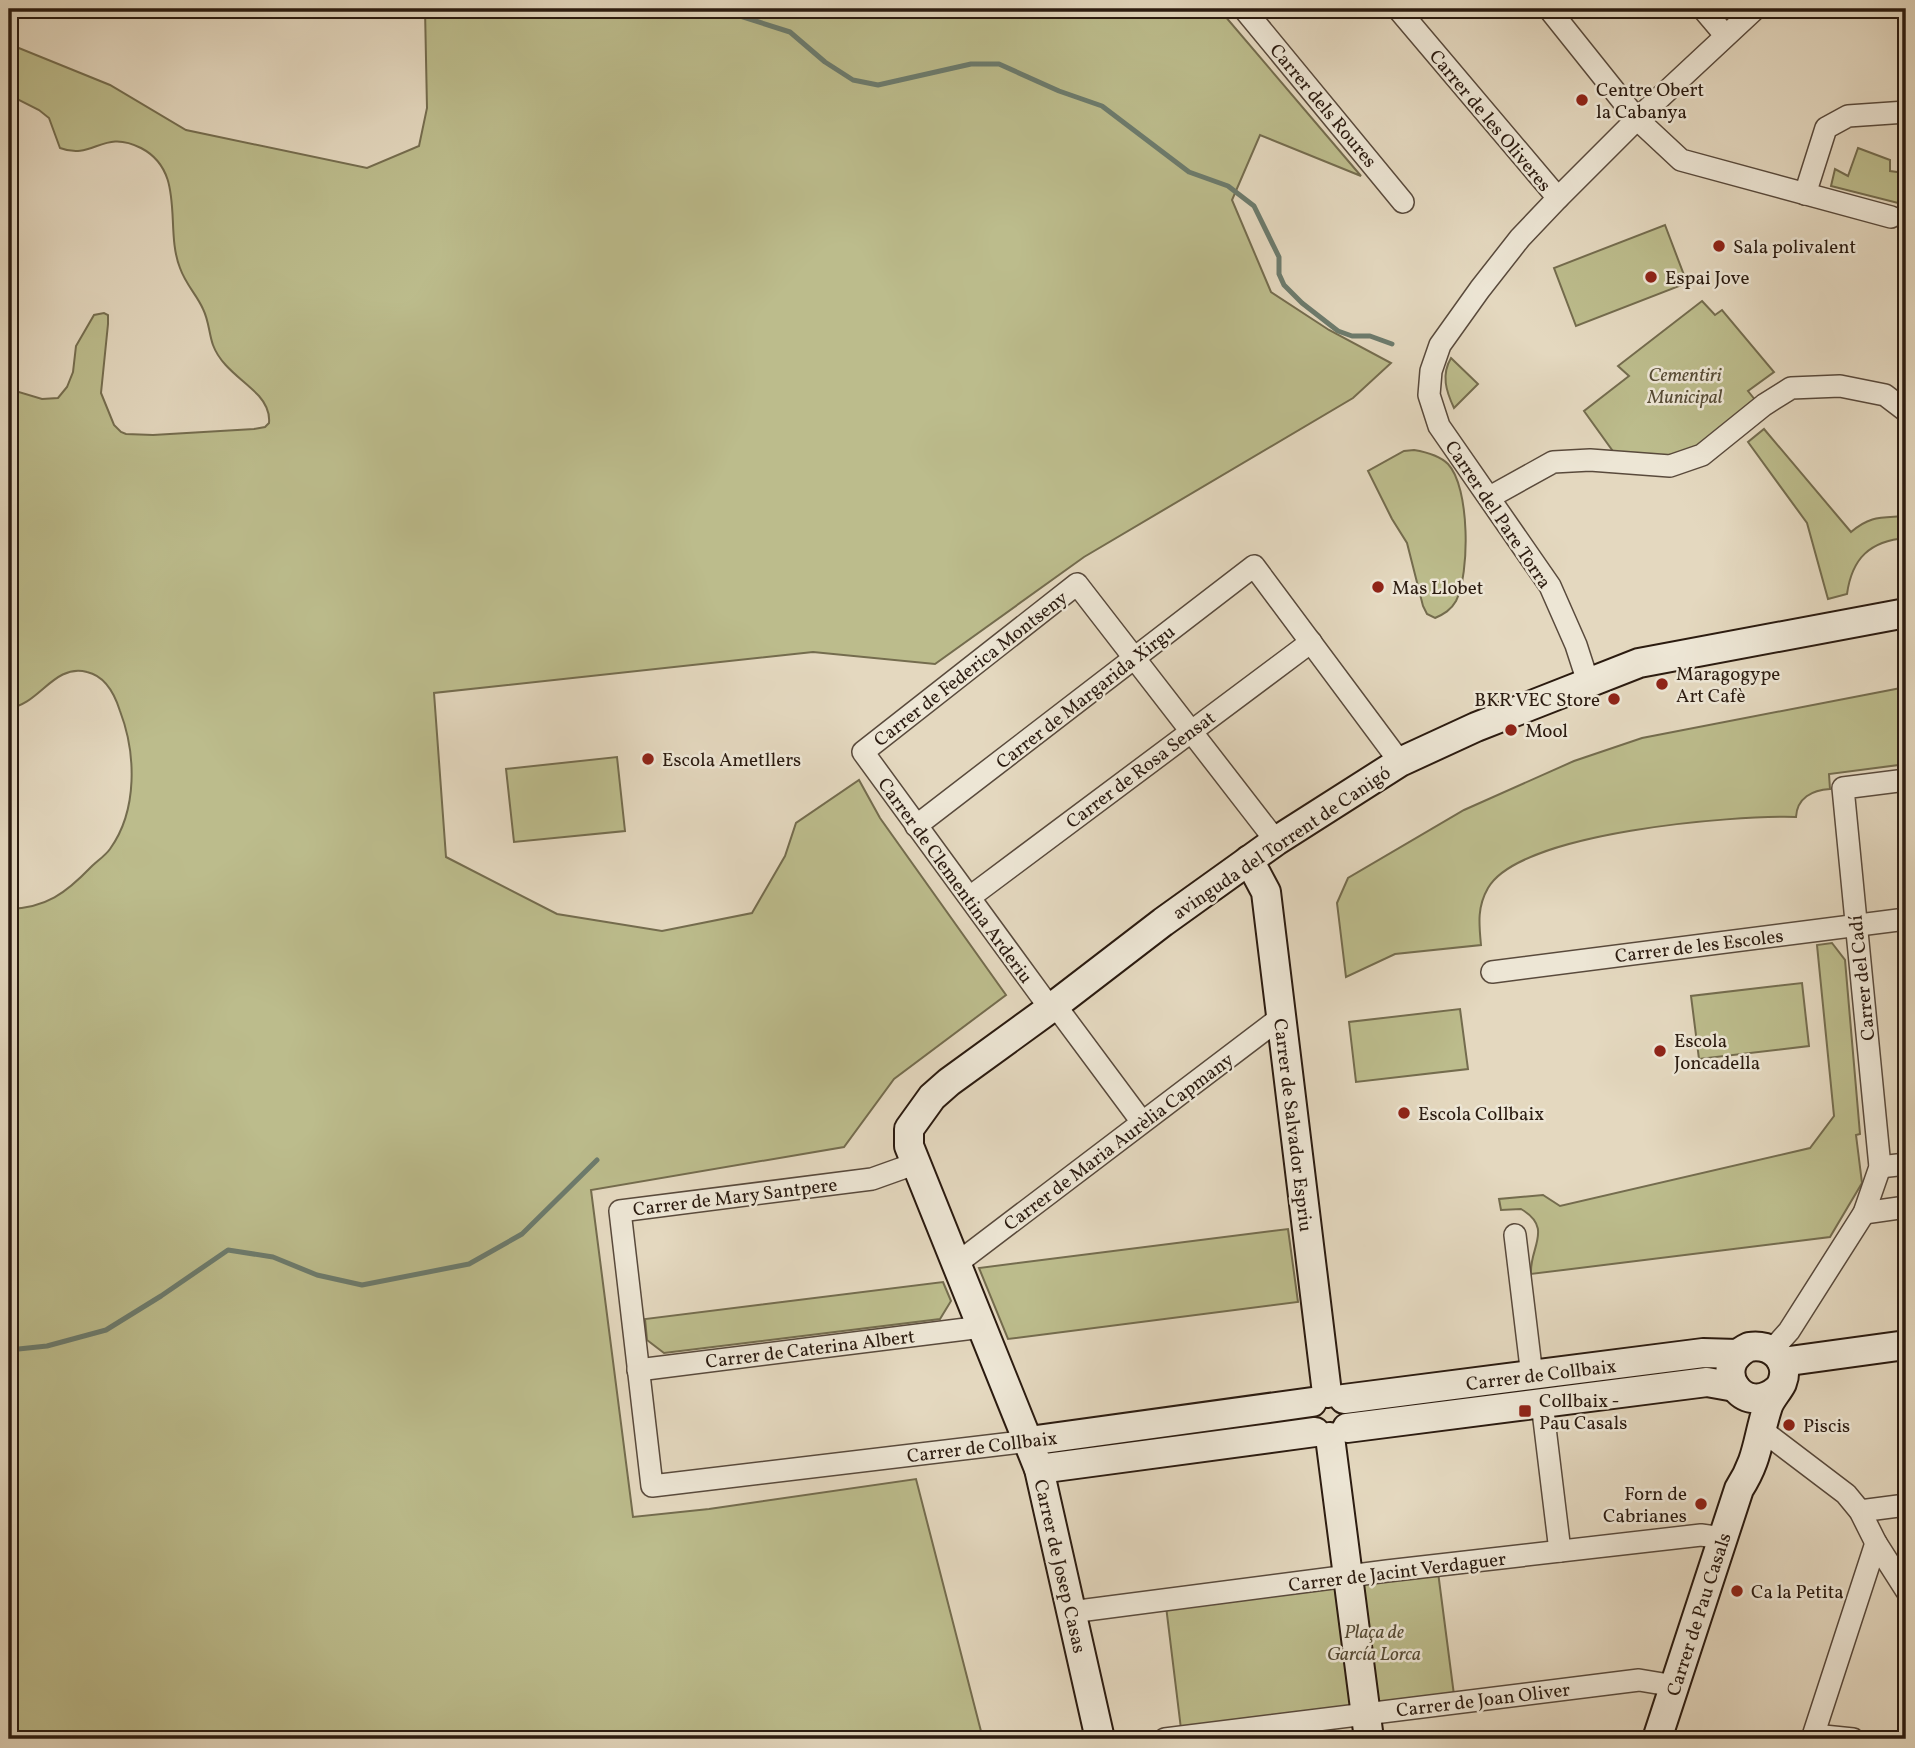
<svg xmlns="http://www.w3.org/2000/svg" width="1915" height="1748" viewBox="0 0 1915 1748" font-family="Vollkorn,serif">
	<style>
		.green { fill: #bcbc8c; stroke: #746c4e; stroke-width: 2 }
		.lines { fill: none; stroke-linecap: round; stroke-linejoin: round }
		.stream { stroke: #6c7b6d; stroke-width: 5 }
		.street-casing { stroke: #594a3c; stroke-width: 24 }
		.secondary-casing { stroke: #2b1b10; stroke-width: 32 }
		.street { stroke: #ede6d5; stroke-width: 21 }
		.secondary { stroke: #ede6d5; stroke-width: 28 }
		.poi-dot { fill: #8f2418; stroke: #ede6d5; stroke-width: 2.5 }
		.labels { text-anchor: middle; stroke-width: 5; stroke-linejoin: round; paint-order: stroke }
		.poi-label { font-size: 19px; fill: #2b1b10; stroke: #ede6d5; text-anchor: start }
		.street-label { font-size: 19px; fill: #2b1b10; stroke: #ede6d5 }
		.park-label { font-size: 19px; font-style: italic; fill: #564b35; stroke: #ede6d5 }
	</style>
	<rect width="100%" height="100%" fill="#e4d8bf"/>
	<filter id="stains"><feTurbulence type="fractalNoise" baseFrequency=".00286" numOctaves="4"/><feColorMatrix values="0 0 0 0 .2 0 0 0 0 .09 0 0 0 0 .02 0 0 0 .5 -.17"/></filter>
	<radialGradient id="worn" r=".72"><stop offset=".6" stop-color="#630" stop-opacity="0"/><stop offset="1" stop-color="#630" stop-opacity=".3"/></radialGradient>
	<!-- green -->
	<g class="green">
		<path d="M425 9H1219L1361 176 1260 135 1232 200 1271 292 1329 330 1391 363 1353 398 1084 557 935 664 813 652 434 693 446 857 557 914 662 931 752 913 785 856 796 823 859 780 880 818 1006 995 894 1079 844 1147 591 1190 633 1517 709 1509 916 1479 983 1739H9V909C46 908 66 893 91 867 97 861 105 856 110 849 138 810 136 753 120 711 115 695 105 676 87 672 54 663 39 705 9 708V639L14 626 9 615V389L42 399 58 398 67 387 73 372 76 346 94 315 104 313 108 315V324L101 393 114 425 121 432 126 434 153 435 254 429 265 427 269 423C270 413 266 404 259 396 244 380 221 367 213 345 209 334 209 321 203 309 197 295 186 285 180 268 164 228 187 172 141 148 102 128 94 161 60 148L49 118 39 110 9 95V44L110 85 186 130 367 168 419 146 427 108Z"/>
		<path d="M1858 148 1890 160V171L1905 173 1902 204 1831 186 1835 169 1848 176Z"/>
		<path d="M1665 225 1687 283 1576 326 1554 268Z"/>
		<path d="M1702 301 1715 315 1722 310 1774 372 1748 391 1756 401 1696 448 1667 458 1615 454 1584 411 1629 376 1618 366Z"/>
		<path d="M1451 358 1478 384 1454 408C1446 391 1441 375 1451 358Z"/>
		<path d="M1764 429 1851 532C1871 515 1881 518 1906 516V538C1870 541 1852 558 1847 594L1828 599 1807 523 1748 442Z"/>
		<path d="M1414 450C1426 452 1439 455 1448 464 1470 487 1470 574 1456 601 1451 610 1444 614 1435 618L1427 614 1423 606 1407 543 1392 519 1368 471 1404 451Z"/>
		<path d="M1906 687V764L1829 774 1830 789C1812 790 1797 798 1796 817 1734 815 1520 832 1488 888 1477 907 1479 924 1481 945L1395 954 1346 977 1337 903 1348 878 1464 810 1574 761 1642 738Z"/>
		<path d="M617 757 625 831 514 842 506 769Z"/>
		<path d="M1832 943 1845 960 1860 1134 1856 1135 1862 1183 1830 1237 1531 1274C1529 1248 1554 1228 1521 1209L1501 1210 1499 1199 1543 1195 1560 1206 1810 1148 1834 1116 1817 945Z"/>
		<path d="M1802 983 1809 1046 1699 1059 1691 996Z"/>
		<path d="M1460 1009 1468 1069 1356 1082 1349 1022Z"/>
		<path d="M1288 1229 1298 1302 1008 1339 979 1268Z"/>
		<path d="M943 1282 951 1301 940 1319 664 1353 647 1340 645 1319Z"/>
		<path d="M1438 1572 1454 1695 1181 1729 1166 1606Z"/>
	</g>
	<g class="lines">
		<!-- stream -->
		<g class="stream">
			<path d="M718 9 790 32 825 62 853 80 878 85 971 64H999L1059 91 1102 106 1189 172 1228 186 1254 206 1279 257V274L1284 285 1302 303 1338 331 1352 336H1370L1392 344"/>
			<path d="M9 1350 47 1346 106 1330 161 1296 228 1250 273 1257 317 1275 362 1285 469 1264 522 1234 597 1160"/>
		</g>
		<!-- street casing -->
		<g class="street-casing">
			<g id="street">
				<path d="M1244 9 1403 202"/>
				<path d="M1398 9 1558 198"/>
				<path d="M1549 9 1637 119 1681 160 1891 217"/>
				<path d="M1703 9 1725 35"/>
				<path d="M1805 194 1826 128 1848 116 1906 112"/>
				<path d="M1490 497 1553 462 1590 460 1670 466 1702 455 1764 405 1791 388 1840 386 1885 395 1906 411"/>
				<path d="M1588 682 1576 645 1550 586 1439 426 1429 395 1431 371 1440 345 1480 289 1520 238 1558 198 1637 119 1755 9"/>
				<path d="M916 826 1254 566 1400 762"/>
				<path d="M970 897 1311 642"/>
				<path d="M1492 972 1906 919"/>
				<path d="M1055 1005 1142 1122"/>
				<path d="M1050 1008 863 752 1077 584 1276 841"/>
				<path d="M914 1164 872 1179 620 1211 652 1486 1029 1441"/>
				<path d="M1880 1167 1906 1164"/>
				<path d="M1864 1213 1906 1207"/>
				<path d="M1515 1235 1532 1376"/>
				<path d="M956 1264 1280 1018"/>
				<path d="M1772 1350 1789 1331 1864 1213 1880 1167 1843 788 1906 780"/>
				<path d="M638 1370 982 1327"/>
				<path d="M1542 1403 1560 1551"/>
				<path d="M1763 1431 1846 1494 1860 1511 1876 1543 1906 1590"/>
				<path d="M1860 1511 1906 1505"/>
				<path d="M1071 1612 1387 1571 1701 1535 1723 1538"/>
				<path d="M1814 1735 1853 1739"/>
				<path d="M1165 1739 1639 1680 1675 1686"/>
				<path d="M1812 1739 1876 1543"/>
			</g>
		</g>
		<!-- secondary casing -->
		<g class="secondary-casing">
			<g id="secondary">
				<path d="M1249 860 1266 892 1327 1393"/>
				<path d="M1782 1362 1906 1345"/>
				<path d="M1344 1399 1703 1353 1737 1354"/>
				<path d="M1347 1428 1707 1382 1735 1387"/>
				<path d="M1330 1437 1369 1739"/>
				<path d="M1029 1441 1312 1402"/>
				<path d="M1039 1469 1315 1432"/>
				<path d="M1100 1739 1039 1469 909 1146V1129L932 1097 949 1082 1055 1005 1163 922 1276 841 1400 762 1476 727 1639 663 1906 613"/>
				<path d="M1657 1739 1739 1489C1759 1458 1757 1439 1768 1406 1771 1398 1778 1391 1782 1383 1791 1360 1771 1343 1749 1347 1708 1366 1743 1419 1777 1390"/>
			</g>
		</g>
		<!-- street -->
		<use href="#street" class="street"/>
		<!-- secondary -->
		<use href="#secondary" class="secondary"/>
	</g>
	<!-- markers -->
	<g class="poi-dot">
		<circle cx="1582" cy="100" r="7"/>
		<circle cx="1719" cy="246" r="7"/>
		<circle cx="1651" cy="277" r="7"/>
		<circle cx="1378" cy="587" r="7"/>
		<circle cx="1662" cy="684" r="7"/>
		<circle cx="1614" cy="699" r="7"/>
		<circle cx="1511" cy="730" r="7"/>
		<circle cx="648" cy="759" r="7"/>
		<circle cx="1660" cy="1051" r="7"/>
		<circle cx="1404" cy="1113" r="7"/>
		<rect x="1518" y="1404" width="14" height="14" rx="3.5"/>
		<circle cx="1789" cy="1425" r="7"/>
		<circle cx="1701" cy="1504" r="7"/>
		<circle cx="1737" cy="1591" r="7"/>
	</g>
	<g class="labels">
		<!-- poi labels -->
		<g class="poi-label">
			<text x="1596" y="96">Centre Obert<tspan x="1596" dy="22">la Cabanya</tspan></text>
			<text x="1733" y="253">Sala polivalent</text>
			<text x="1665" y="284">Espai Jove</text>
			<text x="1392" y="594">Mas Llobet</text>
			<text x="1676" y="680">Maragogype<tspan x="1676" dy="22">Art Cafè</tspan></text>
			<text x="1600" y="706" text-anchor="end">BKR VEC Store</text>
			<text x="1525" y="737">Mool</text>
			<text x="662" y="766">Escola Ametllers</text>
			<text x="1674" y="1047">Escola<tspan x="1674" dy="22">Joncadella</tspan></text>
			<text x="1418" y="1120">Escola Collbaix</text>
			<text x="1539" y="1407">Collbaix -<tspan x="1539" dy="22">Pau Casals</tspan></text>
			<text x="1803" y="1432">Piscis</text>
			<text x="1687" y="1500" text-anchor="end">Forn de<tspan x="1687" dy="22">Cabrianes</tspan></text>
			<text x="1751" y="1598">Ca la Petita</text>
		</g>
		<!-- street labels -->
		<g class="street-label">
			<text transform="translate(1324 105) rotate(50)" y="7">Carrer dels Roures</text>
			<text transform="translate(1491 120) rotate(50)" y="7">Carrer de les Oliveres</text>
			<text transform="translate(1499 514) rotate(56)" y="7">Carrer del Pare Torra</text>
			<text transform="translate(970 668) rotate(-38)" y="7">Carrer de Federica Montseny</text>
			<text transform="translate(1085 696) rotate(-38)" y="7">Carrer de Margarida Xirgu</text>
			<text transform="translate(1140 769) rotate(-37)" y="7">Carrer de Rosa Sensat</text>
			<text transform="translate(1281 842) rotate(-34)" y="7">avinguda del Torrent de Canigó</text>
			<text transform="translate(956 880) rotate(54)" y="7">Carrer de Clementina Arderiu</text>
			<text transform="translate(1699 945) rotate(-7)" y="7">Carrer de les Escoles</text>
			<text transform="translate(1861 978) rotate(-96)" y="7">Carrer del Cadí</text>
			<text transform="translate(1294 1125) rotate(83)" y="7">Carrer de Salvador Espriu</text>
			<text transform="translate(1118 1141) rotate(-37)" y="7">Carrer de Maria Aurèlia Capmany</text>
			<text transform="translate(735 1196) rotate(-7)" y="7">Carrer de Mary Santpere</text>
			<text transform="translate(810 1348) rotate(-7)" y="7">Carrer de Caterina Albert</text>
			<text transform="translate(1541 1374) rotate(-7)" y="7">Carrer de Collbaix</text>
			<text transform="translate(982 1446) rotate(-7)" y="7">Carrer de Collbaix</text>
			<text transform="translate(1061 1566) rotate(77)" y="7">Carrer de Josep Casas</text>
			<text transform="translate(1397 1571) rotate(-7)" y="7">Carrer de Jacint Verdaguer</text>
			<text transform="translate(1698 1614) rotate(-72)" y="7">Carrer de Pau Casals</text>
			<text transform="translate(1483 1699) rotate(-7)" y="7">Carrer de Joan Oliver</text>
		</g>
		<!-- park labels -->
		<g class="park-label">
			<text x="1685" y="381">Cementiri<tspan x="1685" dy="22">Municipal</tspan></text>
			<text x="1374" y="1638">Plaça de<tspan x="1374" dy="22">García Lorca</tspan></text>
		</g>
	</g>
	<!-- margin -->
	<rect width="1915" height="1748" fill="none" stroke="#e4d8bf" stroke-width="35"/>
	<rect x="10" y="10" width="1894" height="1727" fill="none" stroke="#2b1b10" stroke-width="3.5"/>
	<rect x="18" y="18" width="1880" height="1713" fill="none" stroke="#2b1b10" stroke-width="2"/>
	<rect width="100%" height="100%" filter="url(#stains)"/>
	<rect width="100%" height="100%" fill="url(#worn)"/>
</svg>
